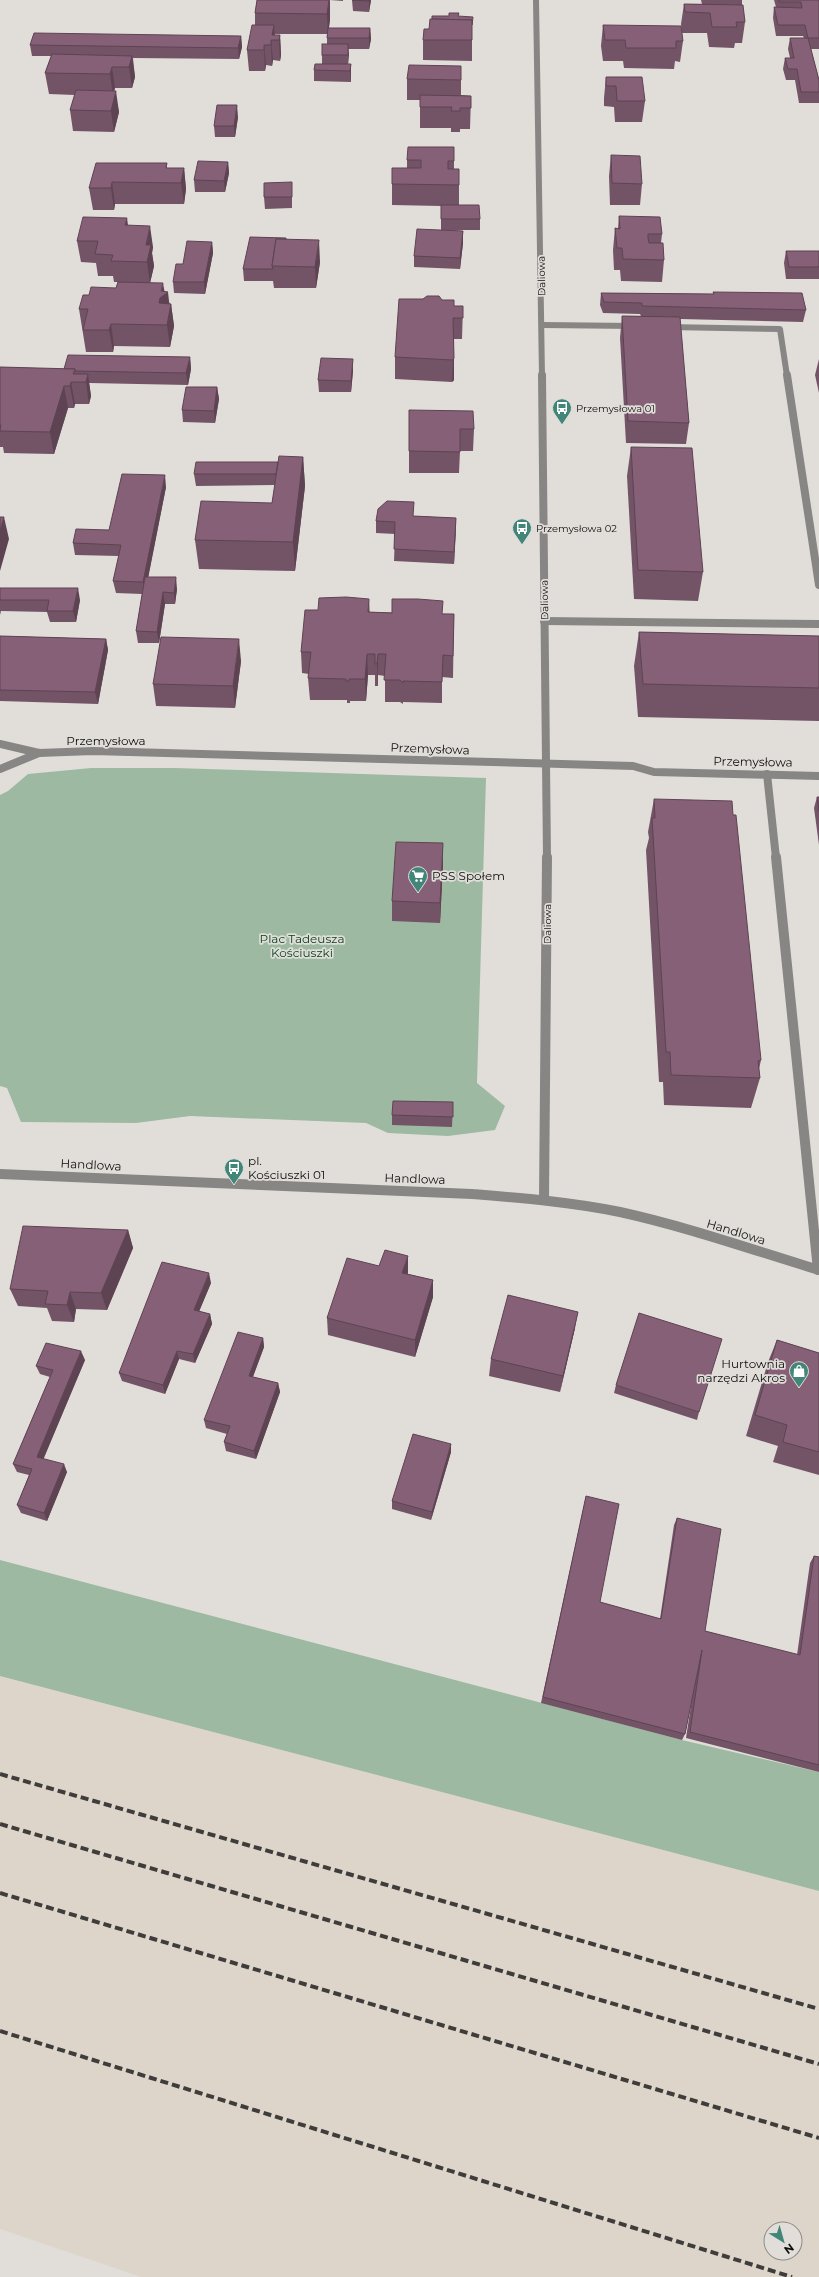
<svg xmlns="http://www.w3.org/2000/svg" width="819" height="2277" viewBox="0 0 819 2277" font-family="Montserrat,sans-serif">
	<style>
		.built { fill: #ddd5ca; fill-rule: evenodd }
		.green { fill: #9db9a2 }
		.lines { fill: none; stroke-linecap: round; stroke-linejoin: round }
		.minor-far2 { stroke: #888685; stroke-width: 6 }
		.minor-far1 { stroke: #888685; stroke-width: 8 }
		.minor { stroke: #888685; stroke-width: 10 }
		.rail { stroke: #3f3d3c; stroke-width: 4; stroke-dasharray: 8 4; stroke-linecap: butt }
		.wall { fill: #735366 }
		.shaded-wall { fill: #5e4353 }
		.building { fill: #866077; stroke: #5e4353 }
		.labels { text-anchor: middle; stroke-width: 3.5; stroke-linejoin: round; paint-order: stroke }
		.far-street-label { font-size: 10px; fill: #0f0e0d; stroke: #e1deda }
		.far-poi-label { font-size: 10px; fill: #0f0e0d; stroke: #e1deda; text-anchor: start }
		.street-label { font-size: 12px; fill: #0f0e0d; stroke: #e1deda }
		.poi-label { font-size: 12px; fill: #0f0e0d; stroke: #e1deda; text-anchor: start }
		.park-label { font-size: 12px; fill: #003e16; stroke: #e1deda }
	</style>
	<rect width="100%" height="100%" fill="#e1deda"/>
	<!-- built -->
	<path class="built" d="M0 1676 819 1891V2277H141L0 2229ZM771 2229H795V2253H771Z"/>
	<!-- green -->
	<g class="green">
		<path d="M91 768H175L486 778 477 1083 505 1106 495 1130 448 1136 388 1133 366 1123 190 1116 136 1123 21 1122 7 1088 0 1086V795L8 791 28 774Z"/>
		<path d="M0 1560 682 1740 819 1772V1891L0 1676Z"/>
	</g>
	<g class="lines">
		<!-- minor-far2 -->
		<g class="minor-far2">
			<path d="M536 0 542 376"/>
			<path d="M542 325 634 326"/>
			<path d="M668 327 780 329 787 376"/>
		</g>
		<!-- minor-far1 -->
		<g class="minor-far1">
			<path d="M542 375 547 858"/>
			<path d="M787 375 819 585"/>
			<path d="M544 621 819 624"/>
			<path d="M0 744 39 753 93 751 633 766 654 772 819 776"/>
			<path d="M0 769 39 753"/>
			<path d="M767 774 776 858"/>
		</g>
		<!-- minor -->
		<g class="minor">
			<path d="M776 857 818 1270"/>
			<path d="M0 1174 472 1194C521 1198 572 1202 620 1212 688 1227 753 1250 819 1270"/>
			<path d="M544 1200 547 857"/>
		</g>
		<!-- rail -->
		<g class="rail">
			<path d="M0 1774 819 2009"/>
			<path d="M0 1824 819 2064"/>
			<path d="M0 1893 819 2138"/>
			<path d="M0 2031 792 2277"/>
		</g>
	</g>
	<!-- wall -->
	<g class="wall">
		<path d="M257 0H343V1L330 0V19L329 28H370L371 39 369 49H348V64H351V82L314 81V70L322 64V55L327 44V34H275V35H280L281 55 280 61 273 60 272 66 266 65 265 71H249L247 50 255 25V13Z"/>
		<path d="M352 0H371L369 12 353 11Z"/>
		<path d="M701 0H742V5L745 22 742 43H735L734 48 709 47 707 33H682L681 24 684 4H702Z"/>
		<path d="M774 0H819V49H811L819 80V103H799L795 80H786L783 69 785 58H790L788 49 790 38H804L803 36H776L773 18 774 7H776Z"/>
		<path d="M459 17 472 32V61L423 60V40L429 29Z"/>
		<path d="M603 25 683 41 680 62 675 61 674 69 624 68 623 61H603L601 46Z"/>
		<path d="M241 36 242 47 239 59 133 58 135 77 132 88H115L114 91 119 112 114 132 73 131 70 110 75 95 49 94 45 73 51 56H32L30 45Z"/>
		<path d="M461 66V95L471 96 470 129H460V132H451V128H420V100H407V79Z"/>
		<path d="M606 77 645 101 642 122H615L614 107 604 106V98Z"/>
		<path d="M238 117 235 137H215L214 126Z"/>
		<path d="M454 147V169L459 185V205L480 219V230H444L463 231V243L460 269 414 267V256L441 230V206L392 205V184L407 168V160Z"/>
		<path d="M611 155 642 184 640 205H610L609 176Z"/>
		<path d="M228 162 229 173 225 192H195L194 180Z"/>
		<path d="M167 163V168H184L186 189 184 204H115L114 210H93L89 188Z"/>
		<path d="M292 194V208L265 209 264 197Z"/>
		<path d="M619 216 662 234 661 243 664 260 662 282 621 281 620 270H614L613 250 615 228H618Z"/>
		<path d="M128 225 153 247 152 253 154 266 150 283 164 292 170 304H171L174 326 170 347 114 346 113 352H86L79 309 89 295 116 288 118 282H114L113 276H98L96 263 81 262 77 241Z"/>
		<path d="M286 239 320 262 316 288H274L273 281H244L243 269Z"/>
		<path d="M212 242 213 253 205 294 174 293 173 282 183 264Z"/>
		<path d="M786 251H819V279H786L784 263Z"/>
		<path d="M713 292 806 310 803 322 680 319 689 423 686 444 626 443 620 338 622 316H641L640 314 603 313 600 305 601 293 713 294Z"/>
		<path d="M442 300 454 306H463L462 339H454V380L452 382 395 379V357Z"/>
		<path d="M190 357 191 369 188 385 89 383 91 396 89 404H75L74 408H68L54 454 4 453 3 447H0V367L64 369Z"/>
		<path d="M819 359V393L815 375Z"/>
		<path d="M353 371 351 392H319L318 380Z"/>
		<path d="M217 387 219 399 215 423 183 422 182 410Z"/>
		<path d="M409 410 474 429 473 451H460L459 473H409Z"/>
		<path d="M631 447 703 572 698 601 634 599 627 476Z"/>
		<path d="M303 457 305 486 295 571 199 569 195 540 272 503 275 485 196 486 194 474 278 462Z"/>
		<path d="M166 487 148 577 177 589 175 604H165L159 643H138L136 631 142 594 116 593 113 581 119 556 75 555 73 543 109 530Z"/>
		<path d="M413 516 456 518 454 564 394 561 395 534 376 533V521Z"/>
		<path d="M0 588 80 600 76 622H50L47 612 1 611 0 615Z"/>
		<path d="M369 612 454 614 453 678 442 677V703L403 702V704L400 702H385V676L378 675V686H375V675H368L366 701H350V703H347V700H310L308 678 309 674 302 673 301 652Z"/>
		<path d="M639 632 819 636V721L638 717 634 666Z"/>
		<path d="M0 636 106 639 108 650 98 704 0 701Z"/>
		<path d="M241 661 235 708 156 706 153 684Z"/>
		<path d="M817 797H819V845L814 808Z"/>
		<path d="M654 799 761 1060 759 1069 760 1078 751 1108 664 1105 663 1082H659L646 850 649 838 648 832Z"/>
		<path d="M443 864 440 923 392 921V901Z"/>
		<path d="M453 1102 452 1127 392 1125V1115Z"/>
		<path d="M128 1230 133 1248 107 1310 76 1309 74 1322 52 1321 47 1308 18 1306 10 1289Z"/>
		<path d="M408 1274 433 1280V1297L415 1357 328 1335 327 1318Z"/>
		<path d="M211 1283 199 1311 210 1314 212 1324 195 1363 179 1359 165 1394 122 1381 119 1373Z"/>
		<path d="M575 1328 560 1392 489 1376 491 1359Z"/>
		<path d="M263 1338 264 1347 253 1377 278 1383 280 1392 256 1459 226 1451 224 1442 227 1434 206 1428 204 1420Z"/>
		<path d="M777 1340 819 1353V1475L773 1462 778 1446 746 1436 768 1362Z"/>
		<path d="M85 1360 43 1459 67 1472 47 1521 21 1513 17 1505 29 1475 17 1472 13 1464 50 1377 40 1374 36 1366Z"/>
		<path d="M616 1385 699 1412 697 1420 614 1393Z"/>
		<path d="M451 1444V1452L431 1520 392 1509V1501Z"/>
		<path d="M586 1496 600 1602 660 1619 674 1525 677 1518 705 1631 797 1655 810 1563 814 1556 819 1557V1772L686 1738 692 1699 685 1734 682 1740 541 1703Z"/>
	</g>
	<!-- shaded-wall -->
	<g class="shaded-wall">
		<path d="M330 0V19L328 34 327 14Z"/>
		<path d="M369 0H371L369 12Z"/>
		<path d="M274 25 275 40 272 35Z"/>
		<path d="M370 28 371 39 369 49V38Z"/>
		<path d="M280 35 281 55 280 61 279 40Z"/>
		<path d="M241 36 242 47 239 59 238 48Z"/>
		<path d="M271 40 273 60 272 66 271 45Z"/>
		<path d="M348 44 349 55 348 66Z"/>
		<path d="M264 45 266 65 265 71 264 50Z"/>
		<path d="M132 56 135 77 132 88 129 67Z"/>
		<path d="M351 64V82L350 71Z"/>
		<path d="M112 67 115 88 113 95 110 74Z"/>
		<path d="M116 91 119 112 114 132 111 111Z"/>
		<path d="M237 105 238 117 235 137 234 126Z"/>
		<path d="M228 162 229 173 225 192 224 181Z"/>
		<path d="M184 168 186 189 184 204 181 183Z"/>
		<path d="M112 182 115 204 114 210 111 188Z"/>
		<path d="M127 218 130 240 125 225Z"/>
		<path d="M150 226 153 247 152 253 154 266 150 283 147 262 146 245Z"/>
		<path d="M463 231V243L460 269V258Z"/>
		<path d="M319 240 320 262 316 288 315 267Z"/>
		<path d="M212 242 213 253 205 294 204 282Z"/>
		<path d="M163 283 165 294 168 292 170 310 171 304 174 326 170 347 167 325 159 303Z"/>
		<path d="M111 324 114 346 113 352 109 330Z"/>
		<path d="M190 357 191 369 188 385 186 373Z"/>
		<path d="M454 358V380L452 382 453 360Z"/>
		<path d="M353 359V371L351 392V381Z"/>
		<path d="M88 374 91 396 89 404 86 382Z"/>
		<path d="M71 382 75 404 74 408 70 386Z"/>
		<path d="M64 386 68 408 54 454 50 432Z"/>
		<path d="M217 387 219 399 215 423 214 411Z"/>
		<path d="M303 457 305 486 295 571 293 542Z"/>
		<path d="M165 475 166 487 145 594 143 582Z"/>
		<path d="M4 517 9 539 0 571V530Z"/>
		<path d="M456 518V530L454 564V552Z"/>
		<path d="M176 577 177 589 175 604 174 593Z"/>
		<path d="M78 588 80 600 76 622 73 611Z"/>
		<path d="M163 592 165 604 159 643 157 632Z"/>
		<path d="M369 599 370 621 368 612Z"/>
		<path d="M106 639 108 650 98 704 95 692Z"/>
		<path d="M239 639 241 661 235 708 233 686Z"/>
		<path d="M367 654 368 675 366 701 365 679Z"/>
		<path d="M378 654V686L377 664Z"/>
		<path d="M443 843V864L440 923V903Z"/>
		<path d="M128 1230 133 1248 107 1310 101 1293Z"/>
		<path d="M408 1256V1273L403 1290 402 1273Z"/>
		<path d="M209 1273 211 1283 196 1319 194 1310Z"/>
		<path d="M433 1280V1297L415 1357V1340Z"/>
		<path d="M70 1292 76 1309 74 1322 67 1305Z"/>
		<path d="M578 1312 575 1328 560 1392 563 1376Z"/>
		<path d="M210 1314 212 1324 195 1363 193 1354Z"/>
		<path d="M263 1338 264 1347 250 1384 249 1376Z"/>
		<path d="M81 1351 85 1360 41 1465 37 1457Z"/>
		<path d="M177 1351 179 1359 165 1394 163 1385Z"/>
		<path d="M278 1383 280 1392 256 1459 254 1451Z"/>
		<path d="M451 1444V1452L431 1520 432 1512Z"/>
		<path d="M64 1464 67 1472 47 1521 44 1513Z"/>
	</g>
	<!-- building -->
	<g class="building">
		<path d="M257 0H329L327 14 255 13Z"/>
		<path d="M352 0H369V1Z"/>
		<path d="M779 0H819V38H808L805 25H778L774 7 802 8 801 2H779Z"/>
		<path d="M684 4 743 5 745 22H736L737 27H712L710 13 685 12Z"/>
		<path d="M449 13H459L458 16 473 17 472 25V20L432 19V16H449Z"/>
		<path d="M430 19 472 20V40H423L424 29H429Z"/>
		<path d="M252 25H274L272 35H280L279 40H271V45H264V50H247Z"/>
		<path d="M603 25 681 26 683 41H676V48H626L625 40H605Z"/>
		<path d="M328 28H370L369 38H327Z"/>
		<path d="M34 33 241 36 238 48 30 45Z"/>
		<path d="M790 38H808L819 80V92H801L797 69H788L785 58H794Z"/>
		<rect x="322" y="44" width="26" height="11"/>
		<path d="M52 54 132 56 129 67H112L110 74 45 73Z"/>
		<path d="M315 64H351L350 71 314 70Z"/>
		<path d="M409 65 461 66V80L407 79Z"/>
		<path d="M606 77H642L645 101H617L616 86H606Z"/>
		<path d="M76 90 116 91 111 111 70 110Z"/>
		<path d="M420 95 471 96V108H460V111H451L452 107H420Z"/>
		<path d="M217 105H237L234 126H214Z"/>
		<path d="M408 147H454V161H448V169H459V185L392 184V168H421V160H407Z"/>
		<path d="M611 155 640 156 642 184 612 183Z"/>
		<path d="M198 161 228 162 224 181 194 180Z"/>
		<path d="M96 163H167L166 168H184L181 183 112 182 111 188H89Z"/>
		<path d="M292 182V197H264V183Z"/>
		<path d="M441 205H479L480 219H441Z"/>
		<path d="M619 216 660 217 662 234H648V238L649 243H663L664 260 623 259 622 248H617L615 228 620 229Z"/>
		<path d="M83 217 127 218 125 225 150 226 146 245H151L147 262 111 261 113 255 95 254 98 241H77Z"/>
		<path d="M417 229 463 231 460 258 414 256Z"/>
		<path d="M250 237 286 238V239H276L272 266 273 269H243Z"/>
		<path d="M276 239 319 240 315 267 272 266Z"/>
		<path d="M187 241 212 242 204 282H173L176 264H183Z"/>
		<path d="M786 251H819V267H789Z"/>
		<path d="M118 282 163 283 161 291 168 292 160 298 159 303 171 304 167 325 111 324 109 330H83L88 309H79L83 295H89L91 287 116 288Z"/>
		<path d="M713 292 802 293 806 310 642 306V303L604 302 601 293 714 294Z"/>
		<path d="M427 296H439L442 300H454V306H463V318H453L454 358 453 360 395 357 399 299H423Z"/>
		<path d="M622 316 680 317 689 423 628 421Z"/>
		<path d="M68 355 190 357 186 373 75 371V369H64Z"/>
		<path d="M321 358 353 359 351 381 318 380Z"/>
		<path d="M0 367 75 369 73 374H88L86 382H71L70 386H64L50 432 0 431 1 425H0Z"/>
		<path d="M186 387H217L214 411 182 410Z"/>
		<path d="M409 410 473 411 474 429H460V452L409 451Z"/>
		<path d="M631 447 692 448 703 572 638 570Z"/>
		<path d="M279 456 303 457 293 542 195 540 201 501 272 503Z"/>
		<path d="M196 462H278L276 474H194Z"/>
		<path d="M122 474 165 475 143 582 113 581 121 545 73 543 76 529 109 530Z"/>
		<path d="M387 501 414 502 413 516 456 518 454 552 394 549 395 522 376 521 378 509Z"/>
		<path d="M0 517H4L0 530Z"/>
		<path d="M145 577H176L174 593 163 592 157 632 136 631Z"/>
		<path d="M0 588H78L73 611H47L49 600H0Z"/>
		<path d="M346 597 369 599 368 612 392 613V599H418L443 601 442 614H454L453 656 443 655 442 682 403 681V683L400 680H384L386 654H378L377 664H375V654H367L365 679H349V681H346V679L308 678 311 652H301L305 610H318L319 598Z"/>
		<path d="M639 632 819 636V688L643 684Z"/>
		<path d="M0 636 106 639 95 692 0 690Z"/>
		<path d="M161 637 239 639 233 686 153 684Z"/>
		<path d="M817 797H819V811Z"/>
		<path d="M654 799 732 801 733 815H736L761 1060 758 1061 760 1078 671 1075 670 1052H666L652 818H655Z"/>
		<path d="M396 842 443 843 440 903 392 901Z"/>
		<path d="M393 1101 453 1102V1117L392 1115Z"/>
		<path d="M23 1226 128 1230 101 1293 70 1292 67 1305 45 1304 48 1291 10 1289Z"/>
		<path d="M385 1250 408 1256 402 1273 433 1280 415 1340 327 1318 347 1258 379 1266Z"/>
		<path d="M162 1262 209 1273 194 1310 210 1314 193 1354 177 1351 163 1385 119 1373Z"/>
		<path d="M508 1295 578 1312 563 1376 491 1359Z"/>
		<path d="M639 1313 722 1339 699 1412 616 1385Z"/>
		<path d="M238 1332 263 1338 249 1376 278 1383 254 1451 224 1442 230 1426 204 1420Z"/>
		<path d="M777 1340 819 1353V1452L783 1442 787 1425 755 1415Z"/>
		<path d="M46 1343 81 1351 37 1457 64 1464 44 1513 17 1505 32 1469 13 1464 53 1370 36 1366Z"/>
		<path d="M413 1434 451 1444 432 1512 392 1501Z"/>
		<path d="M586 1496 619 1504 600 1602 661 1619 677 1518 721 1529 705 1631 800 1655 814 1556 819 1557V1765L690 1732 702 1650 685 1734 543 1697Z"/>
	</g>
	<!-- icons -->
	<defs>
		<g id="bus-pin" transform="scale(1)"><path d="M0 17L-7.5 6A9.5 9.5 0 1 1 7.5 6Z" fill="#428679" stroke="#e1deda"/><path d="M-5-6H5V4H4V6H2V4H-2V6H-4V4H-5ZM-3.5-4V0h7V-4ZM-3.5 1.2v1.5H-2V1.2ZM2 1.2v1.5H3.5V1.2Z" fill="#fff"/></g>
		<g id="supermarket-pin" transform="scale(1)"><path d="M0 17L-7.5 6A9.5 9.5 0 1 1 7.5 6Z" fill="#428679" stroke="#e1deda"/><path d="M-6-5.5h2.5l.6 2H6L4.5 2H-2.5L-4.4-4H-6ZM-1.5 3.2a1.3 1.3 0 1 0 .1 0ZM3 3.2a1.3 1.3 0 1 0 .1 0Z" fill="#fff"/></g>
		<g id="shop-pin" transform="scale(1)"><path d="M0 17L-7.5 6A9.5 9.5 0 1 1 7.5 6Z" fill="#428679" stroke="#e1deda"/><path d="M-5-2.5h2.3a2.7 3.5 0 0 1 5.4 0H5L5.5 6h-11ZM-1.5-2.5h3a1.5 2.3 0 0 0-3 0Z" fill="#fff"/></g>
	</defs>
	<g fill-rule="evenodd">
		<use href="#bus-pin" x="562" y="408"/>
		<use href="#bus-pin" x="522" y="528"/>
		<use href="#supermarket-pin" x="418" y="876"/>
		<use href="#bus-pin" x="234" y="1168"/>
		<use href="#shop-pin" x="799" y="1371"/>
	</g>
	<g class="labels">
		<!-- far-street labels -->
		<g class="far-street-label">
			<text transform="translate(541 276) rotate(-91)" y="4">Daliowa</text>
			<text transform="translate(544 600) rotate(-91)" y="4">Daliowa</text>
			<text transform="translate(547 924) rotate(-90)" y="4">Daliowa</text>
		</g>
		<!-- far-poi labels -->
		<g class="far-poi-label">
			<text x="576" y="412">Przemysłowa 01</text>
			<text x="536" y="532">Przemysłowa 02</text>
		</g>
		<!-- street labels -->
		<g class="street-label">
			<text x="106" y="745">Przemysłowa</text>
			<text transform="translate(430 749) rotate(2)" y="4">Przemysłowa</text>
			<text transform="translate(753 762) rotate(1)" y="4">Przemysłowa</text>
			<text transform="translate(91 1165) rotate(3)" y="4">Handlowa</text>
			<text transform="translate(415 1179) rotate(2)" y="4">Handlowa</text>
			<text transform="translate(736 1232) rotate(17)" y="4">Handlowa</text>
		</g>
		<!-- poi labels -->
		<g class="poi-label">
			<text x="432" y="880">PSS Społem</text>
			<text x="248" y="1165">pl.<tspan x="248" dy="14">Kościuszki 01</tspan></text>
			<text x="785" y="1368" text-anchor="end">Hurtownia<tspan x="785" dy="14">narzędzi Akros</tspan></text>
		</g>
		<!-- park labels -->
		<g class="park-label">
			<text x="302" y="943">Plac Tadeusza<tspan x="302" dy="14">Kościuszki</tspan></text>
		</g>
	</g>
	<!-- north arrow -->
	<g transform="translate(783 2241) rotate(143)"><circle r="19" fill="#e1deda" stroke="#8d8b88"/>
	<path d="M0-3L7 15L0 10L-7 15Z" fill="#428679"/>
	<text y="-6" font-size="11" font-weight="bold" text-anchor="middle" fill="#0f0e0d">N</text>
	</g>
</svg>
